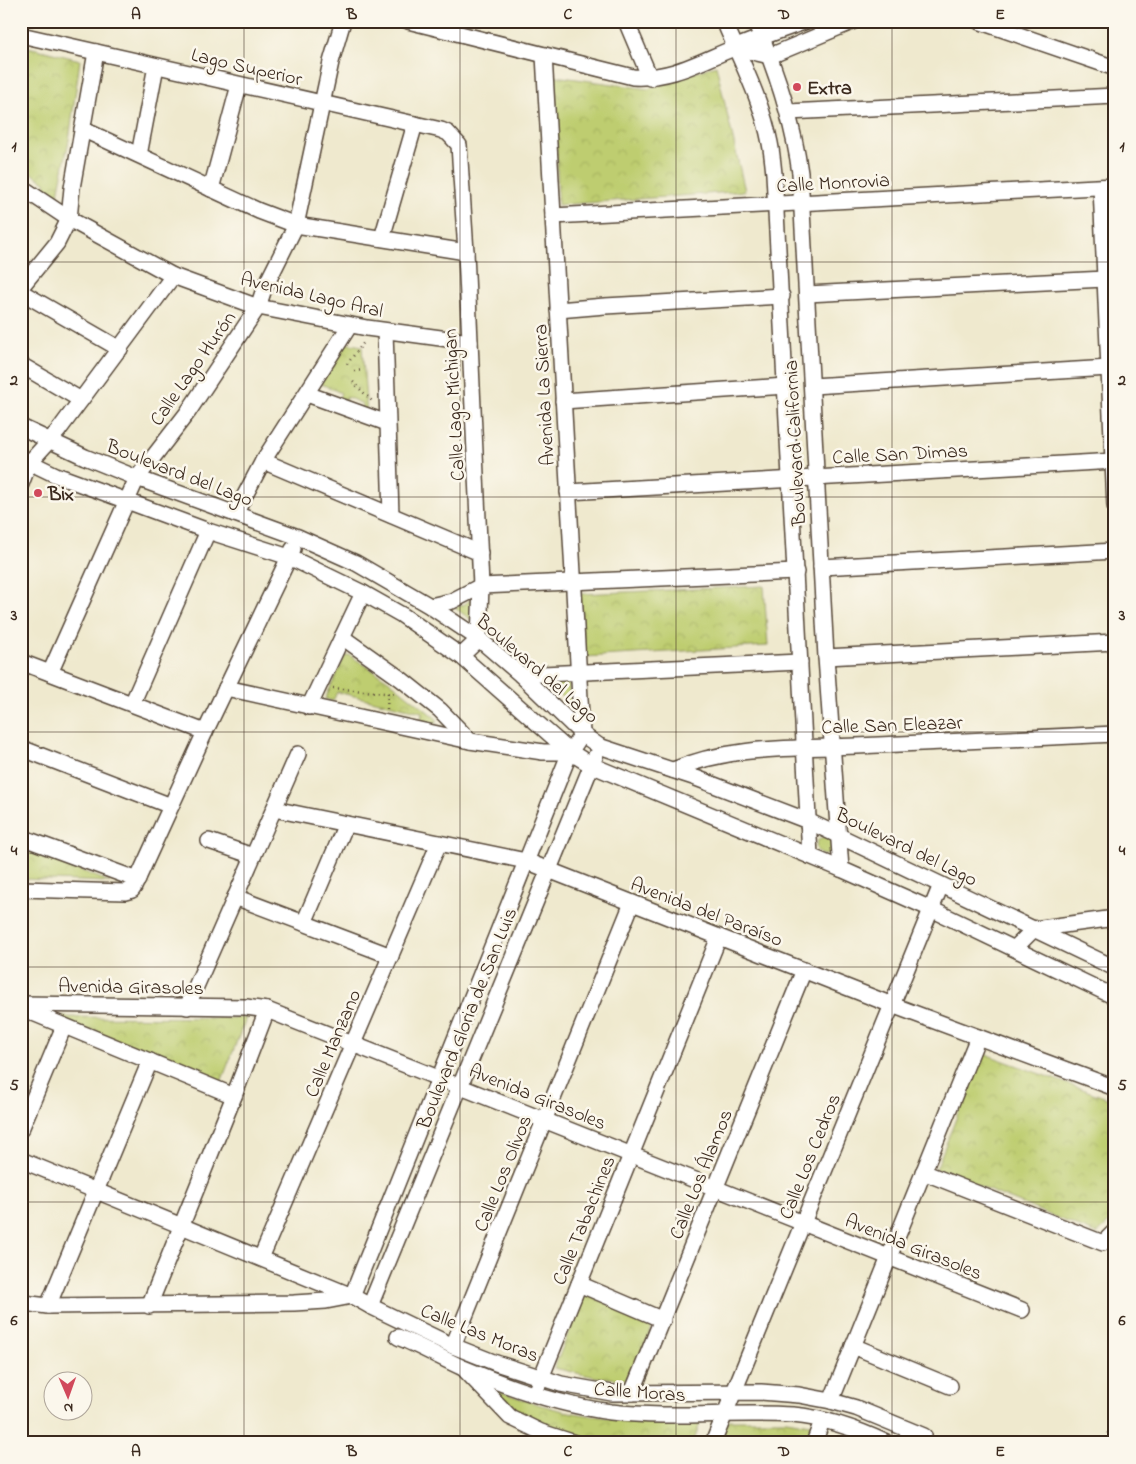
<svg xmlns="http://www.w3.org/2000/svg" width="1136" height="1464" viewBox="0 0 1136 1464" font-family="'Indie Flower',sans-serif">
	<style>
		.grass { fill: #becd6f; stroke: #7c7c46 }
		.park { fill: url(#park-crowns); stroke: #7c7c46 }
		.lines { fill: none; stroke-linecap: round; stroke-linejoin: round }
		.minor-casing { stroke: #564738; stroke-width: 18 }
		.path { stroke: #564738; stroke-width: 2.5; stroke-dasharray: 1 4; stroke-linecap: butt }
		.minor { stroke: #fff; stroke-width: 15 }
		.grid { fill: none; stroke: #3b2a1e; stroke-width: 1; stroke-opacity: 0.55 }
		.poi-dot { fill: #d1495b; stroke: #fbf7ec; stroke-width: 2 }
		.labels { text-anchor: middle; stroke-width: 5; stroke-linejoin: round; paint-order: stroke }
		.street-label { font-size: 20px; fill: #3b2a1e; stroke: #fbf7ec }
		.poi-label { font-size: 20px; font-weight: bold; fill: #3b2a1e; stroke: #fbf7ec; text-anchor: start }
		.neatline { fill: none; stroke: #3b2a1e; stroke-width: 2 }
		.grid-label { font-size: 16px; text-anchor: middle; font-weight: bold; fill: #3b2a1e }
	</style>
	<defs>
		<pattern id="park-crowns" width="20" height="18" patternUnits="userSpaceOnUse" patternTransform="scale(1.25)"><rect width="20" height="18" fill="#becd6f"/><path d="M2 6a3 3 0 1 1 6 0M12 15a3 3 0 1 1 6 0" fill="none" stroke="#a4b060"/></pattern>
	</defs>
	<rect width="100%" height="100%" fill="#fbf7ec"/>
	<filter id="ink" filterUnits="userSpaceOnUse"><feTurbulence type="fractalNoise" baseFrequency=".02" numOctaves="2"/><feDisplacementMap in="SourceGraphic" scale="10" xChannelSelector="R" yChannelSelector="G"/><feConvolveMatrix kernelMatrix="1 2 1 2 8 2 1 2 1" color-interpolation-filters="sRGB"/></filter>
	<filter id="wash" filterUnits="userSpaceOnUse"><feTurbulence type="fractalNoise" baseFrequency=".0096" numOctaves="4" result="noise"/><feDisplacementMap in="SourceGraphic" scale="20" xChannelSelector="R" yChannelSelector="G"/><feGaussianBlur stdDeviation="1.12" result="paint"/><feColorMatrix in="noise" values="0 0 0 0 0 0 0 0 0 0 0 0 0 0 0 0 0 1.4 0 .05"/><feComposite in="paint" operator="in"/></filter>
	<g filter="url(#wash)">
		<rect width="100%" height="100%" fill="#efe9ce"/>
		<!-- grass -->
		<g class="grass">
			<path d="M472 598 473 621 455 608 465 604Z"/>
			<path d="M548 683H569L570 704Z"/>
			<circle cx="825" cy="846" r="9"/>
		</g>
		<!-- park -->
		<g class="park">
			<path d="M21 45 80 60 69 140 56 204 39 195 46 183 21 166Z"/>
			<path d="M716 65 745 191 558 205 555 76 648 89Z"/>
			<path d="M339 342 362 346 367 415H358L363 404 347 397 342 407 336 405 341 393 317 382Z"/>
			<path d="M764 586 768 646 584 657 579 594Z"/>
			<path d="M349 655 388 680 437 719V723L434 724 421 721 422 712 337 692 333 701 325 699 345 656Z"/>
			<path d="M21 847 110 882 21 879Z"/>
			<path d="M50 1017 246 1018 220 1085Z"/>
			<path d="M982 1053 1115 1101V1217L1097 1234 936 1169Z"/>
			<path d="M585 1294 654 1322 632 1380 595 1377 554 1368Z"/>
			<path d="M492 1389C519 1398 546 1408 574 1413 616 1421 659 1420 701 1421L693 1443H590L548 1430 513 1412Z"/>
			<path d="M726 1420H786L817 1425 810 1443H717Z"/>
		</g>
	</g>
	<g filter="url(#ink)">
		<g class="lines">
			<!-- minor casing -->
			<g class="minor-casing">
				<g id="minor">
					<path d="M408 21 633 77C672 79 699 62 734 48 758 38 782 30 806 21"/>
					<path d="M626 21 650 78"/>
					<path d="M724 21C741 61 762 101 770 143 772 153 773 164 774 174L810 856"/>
					<path d="M755 21C776 70 793 120 800 173L826 657 841 869"/>
					<path d="M978 21 1115 68"/>
					<path d="M21 35 441 130 448 133 459 145 466 252 481 586 479 639 461 656"/>
					<path d="M735 48 770 56 854 21"/>
					<path d="M788 112 1115 96"/>
					<path d="M82 129 259 211 296 225 466 252"/>
					<path d="M139 155 156 66"/>
					<path d="M21 187 69 219 173 276 258 307 367 328 470 342"/>
					<path d="M1101 187 1115 506"/>
					<path d="M211 189 239 85"/>
					<path d="M553 216 1115 186"/>
					<path d="M382 238 415 124"/>
					<path d="M21 287 57 243 69 219 72 188 96 52"/>
					<path d="M21 292 120 349"/>
					<path d="M807 294 1105 279"/>
					<path d="M558 310 605 306 782 296"/>
					<path d="M385 331 391 515"/>
					<path d="M21 365 81 400"/>
					<path d="M812 386 1109 368"/>
					<path d="M307 394 387 423"/>
					<path d="M563 401 786 386"/>
					<path d="M21 427 85 457 137 478 298 537 356 563 430 606 479 639 521 675 582 734 599 746 696 778 808 821 1115 968"/>
					<path d="M21 458 56 475 127 501 208 531 289 557 363 593 402 615 461 656 570 752 591 765 841 869 931 909 1115 997"/>
					<path d="M263 461 480 553"/>
					<path d="M21 484 29 463 58 431 173 276"/>
					<path d="M568 492 1115 461"/>
					<path d="M235 514 263 461 350 325"/>
					<path d="M821 567 1115 551"/>
					<path d="M430 606 452 601 481 586 796 572"/>
					<path d="M342 637 401 679 440 710 470 741"/>
					<path d="M826 657 1115 642"/>
					<path d="M21 662 205 732"/>
					<path d="M50 673 137 478 188 412 258 307 264 289 296 225 331 62 343 21"/>
					<path d="M521 675 800 662"/>
					<path d="M226 688 470 741 543 752H570"/>
					<path d="M132 704 208 531"/>
					<path d="M309 707 363 593"/>
					<path d="M21 748 171 806"/>
					<path d="M673 770C730 745 796 749 857 746 943 742 1029 738 1115 734"/>
					<path d="M274 809 526 861 892 1005 1115 1088"/>
					<path d="M21 837 138 880"/>
					<path d="M209 841 253 856"/>
					<path d="M21 889 125 892 132 890 134 887 205 732 293 549"/>
					<path d="M235 897 391 956"/>
					<path d="M304 923 346 824"/>
					<path d="M1015 948 1034 929 1115 918"/>
					<path d="M21 1004 246 1007 267 1010 1022 1310"/>
					<path d="M187 1007 298 754"/>
					<path d="M21 1008 234 1096"/>
					<path d="M21 1129 64 1026"/>
					<path d="M21 1160 352 1296 570 752 582 734 544 55"/>
					<path d="M923 1172 1103 1243 1115 1231"/>
					<path d="M261 1258 439 843"/>
					<path d="M579 1284 663 1320"/>
					<path d="M21 1301 31 1304 48 1306 294 1303 326 1301 352 1296 370 1306 453 1346 496 1363 561 1384 612 1393 761 1392 799 1395 831 1401 856 1408 924 1436"/>
					<path d="M48 1306 150 1061"/>
					<path d="M149 1306 234 1096 267 1010"/>
					<path d="M370 1306 595 757"/>
					<path d="M398 1337C420 1346 441 1358 463 1368 510 1388 560 1405 611 1412 672 1419 733 1411 793 1415 826 1418 857 1429 887 1443"/>
					<path d="M453 1346 632 903"/>
					<path d="M853 1346 950 1386"/>
					<path d="M466 1371 510 1417 541 1432 575 1443"/>
					<path d="M537 1388 719 937"/>
					<path d="M632 1393 804 970"/>
					<path d="M831 1401 978 1037"/>
					<path d="M713 1443 941 885"/>
					<path d="M814 1443 822 1421"/>
				</g>
			</g>
			<!-- path -->
			<g class="path">
				<path d="M347 364 365 341"/>
				<path d="M354 371 364 370"/>
				<path d="M353 382 372 401"/>
				<path d="M333 688 395 694"/>
				<path d="M387 709 388 693"/>
				<path d="M1104 1443 1115 1414"/>
			</g>
			<!-- minor -->
			<use href="#minor" class="minor"/>
		</g>
	</g>
	<!-- grid -->
	<path class="grid" d="M244 21V1443M460 21V1443M676 21V1443M892 21V1443M21 262H1115M21 497H1115M21 732H1115M21 967H1115M21 1202H1115"/>
	<!-- markers -->
	<g class="poi-dot">
		<circle cx="797" cy="87" r="5"/>
		<circle cx="38" cy="493" r="5"/>
	</g>
	<g class="labels">
		<!-- street labels -->
		<g class="street-label">
			<text transform="translate(247 66) rotate(13)" y="7">Lago Superior</text>
			<text transform="translate(833 182) rotate(-3)" y="7">Calle Monrovia</text>
			<text transform="translate(312 294) rotate(13)" y="7">Avenida Lago Aral</text>
			<text transform="translate(192 368) rotate(-55)" y="7">Calle Lago Hurón</text>
			<text transform="translate(543 395) rotate(-93)" y="7">Avenida La Sierra</text>
			<text transform="translate(453 405) rotate(-93)" y="7">Calle Lago Míchigan</text>
			<text transform="translate(794 443) rotate(-93)" y="7">Boulevard California</text>
			<text transform="translate(900 453) rotate(-3)" y="7">Calle San Dimas</text>
			<text transform="translate(180 472) rotate(21)" y="7">Boulevard del Lago</text>
			<text transform="translate(538 668) rotate(41)" y="7">Boulevard del Lago</text>
			<text transform="translate(892 724) rotate(-2)" y="7">Calle San Eleazar</text>
			<text transform="translate(907 846) rotate(26)" y="7">Boulevard del Lago</text>
			<text transform="translate(707 911) rotate(21)" y="7">Avenida del Paraíso</text>
			<text transform="translate(131 986) rotate(1)" y="7">Avenida Girasoles</text>
			<text transform="translate(466 1018) rotate(-68)" y="7">Boulevard Gloria de San Luis</text>
			<text transform="translate(332 1043) rotate(-67)" y="7">Calle Manzano</text>
			<text transform="translate(538 1096) rotate(22)" y="7">Avenida Girasoles</text>
			<text transform="translate(809 1156) rotate(-68)" y="7">Calle Los Cedros</text>
			<text transform="translate(502 1173) rotate(-68)" y="7">Calle Los Olivos</text>
			<text transform="translate(700 1174) rotate(-68)" y="7">Calle Los Álamos</text>
			<text transform="translate(583 1220) rotate(-68)" y="7">Calle Tabachines</text>
			<text transform="translate(914 1246) rotate(22)" y="7">Avenida Girasoles</text>
			<text transform="translate(480 1332) rotate(22)" y="7">Calle Las Moras</text>
			<text transform="translate(640 1391) rotate(4)" y="7">Calle Moras</text>
		</g>
		<!-- poi labels -->
		<g class="poi-label">
			<text x="807" y="94">Extra</text>
			<text x="48" y="500">Bix</text>
		</g>
	</g>
	<!-- margin -->
	<rect width="1136" height="1464" fill="none" stroke="#fbf7ec" stroke-width="55"/>
	<!-- north arrow -->
	<g transform="translate(68 1396) rotate(178)"><circle r="24" fill="#fbf7ec" stroke="#aea59a"/>
	<path d="M0-4L9 19L0 12L-9 19Z" fill="#d1495b"/>
	<text y="-8" font-size="14" font-weight="bold" text-anchor="middle" fill="#3b2a1e">N</text>
	</g>
	<rect x="28" y="28" width="1080" height="1408" class="neatline"/>
	<g class="grid-label">
		<text x="136" y="19">A</text>
		<text x="352" y="19">B</text>
		<text x="568" y="19">C</text>
		<text x="784" y="19">D</text>
		<text x="1000" y="19">E</text>
		<text x="14" y="151">1</text>
		<text x="1122" y="151">1</text>
		<text x="14" y="385">2</text>
		<text x="1122" y="385">2</text>
		<text x="14" y="620">3</text>
		<text x="1122" y="620">3</text>
		<text x="14" y="855">4</text>
		<text x="1122" y="855">4</text>
		<text x="14" y="1090">5</text>
		<text x="1122" y="1090">5</text>
		<text x="14" y="1325">6</text>
		<text x="1122" y="1325">6</text>
		<text x="136" y="1456">A</text>
		<text x="352" y="1456">B</text>
		<text x="568" y="1456">C</text>
		<text x="784" y="1456">D</text>
		<text x="1000" y="1456">E</text>
	</g>
</svg>
